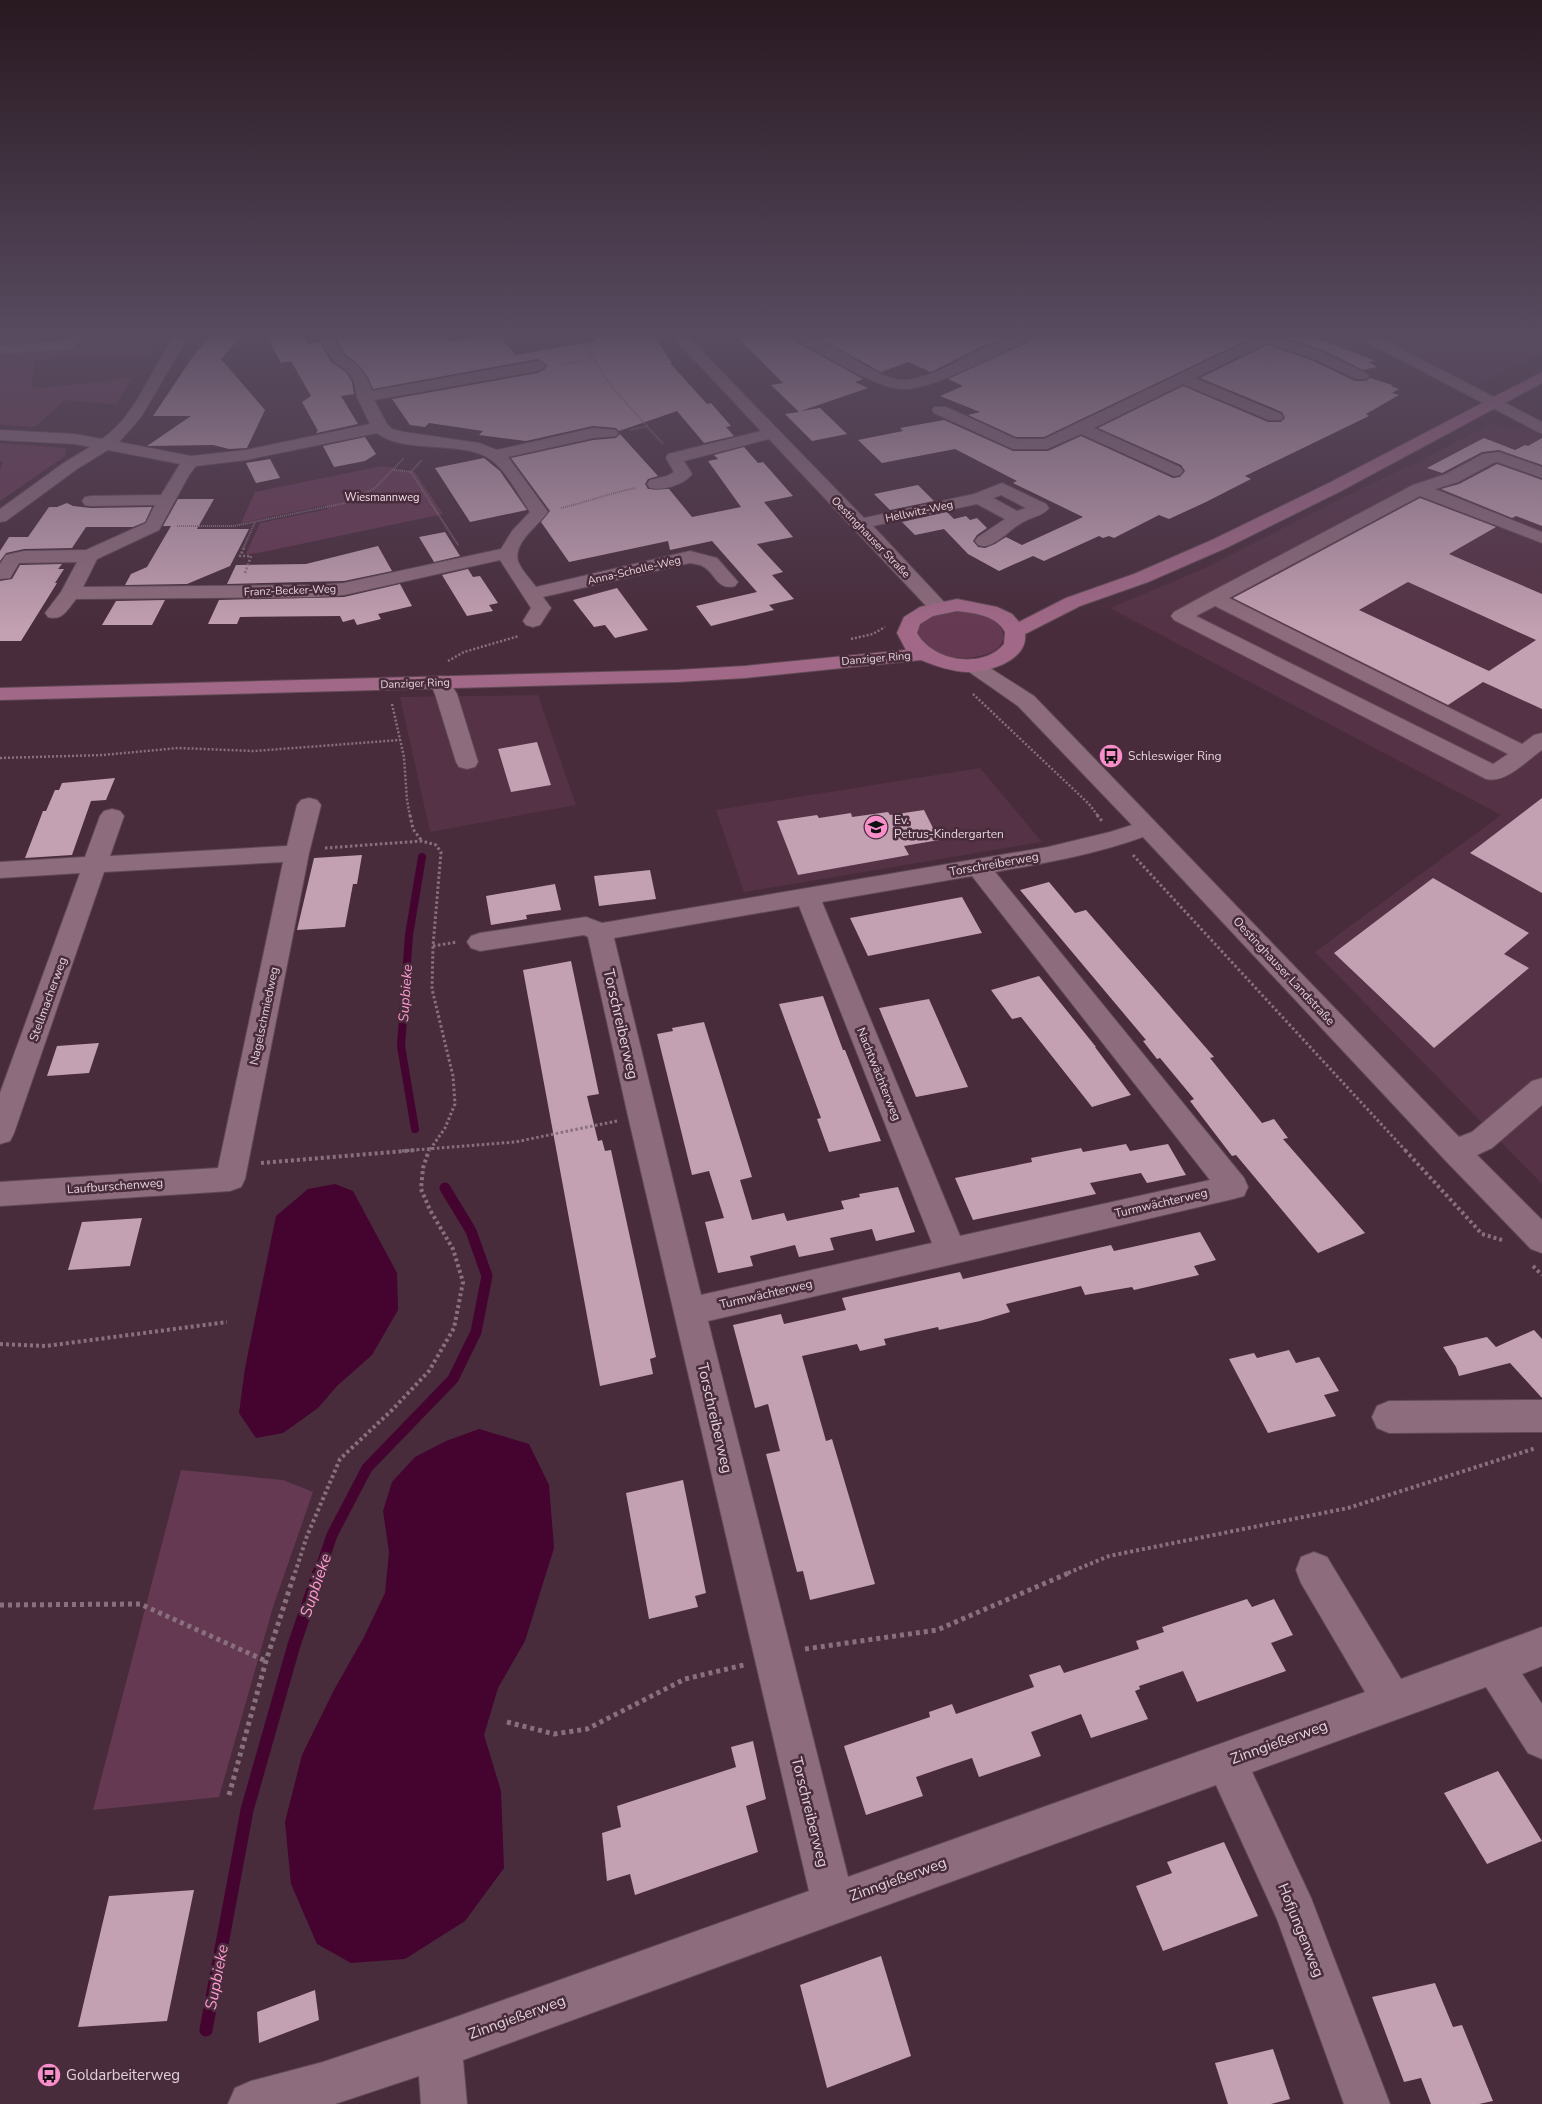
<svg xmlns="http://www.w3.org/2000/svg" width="1542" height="2104" viewBox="0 0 1542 2104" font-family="'Nunito Sans',sans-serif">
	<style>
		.built { fill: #553245 }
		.green { fill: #663952 }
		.water { fill: #45032f }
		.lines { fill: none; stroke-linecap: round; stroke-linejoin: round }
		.stream-far2 { stroke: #45032f; stroke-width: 8 }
		.stream-far1 { stroke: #45032f; stroke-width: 11 }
		.stream { stroke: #45032f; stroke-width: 13 }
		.building { fill: #c3a0b2; fill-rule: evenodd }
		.minor-casing { stroke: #604955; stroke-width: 2 }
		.major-casing { stroke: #604955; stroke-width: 2 }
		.path-far4 { stroke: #88707c; stroke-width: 2; stroke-dasharray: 1 1; stroke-linecap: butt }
		.path-far3 { stroke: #88707c; stroke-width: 2.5; stroke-dasharray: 2 2; stroke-linecap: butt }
		.path-far2 { stroke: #88707c; stroke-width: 3; stroke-dasharray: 2.5 2.5; stroke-linecap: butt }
		.path-far1 { stroke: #88707c; stroke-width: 4; stroke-dasharray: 3 3; stroke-linecap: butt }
		.path { stroke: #88707c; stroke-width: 5; stroke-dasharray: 4 4; stroke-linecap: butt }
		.minor { fill: #8d6c7d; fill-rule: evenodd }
		.major { fill: #a16987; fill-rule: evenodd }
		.labels { text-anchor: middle; stroke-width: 5; stroke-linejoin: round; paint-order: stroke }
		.far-park-label { font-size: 11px; fill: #f3dde8; stroke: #482c3b }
		.far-street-label { font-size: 11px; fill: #e3d1d9; stroke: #482c3b }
		.poi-label { font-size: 12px; fill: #e3d1d9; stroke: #482c3b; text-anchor: start }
		.street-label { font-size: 12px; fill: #e3d1d9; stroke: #482c3b }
		.water-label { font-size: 14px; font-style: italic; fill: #fe9ad0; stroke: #482c3b }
		.near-street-label { font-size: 15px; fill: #e3d1d9; stroke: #482c3b }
		.near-poi-label { font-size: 15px; fill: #e3d1d9; stroke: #482c3b; text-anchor: start }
		.near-water-label { font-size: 16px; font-style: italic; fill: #fe9ad0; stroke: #482c3b }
	</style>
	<rect width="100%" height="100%" fill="#482c3b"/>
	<!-- built -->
	<g class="built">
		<path d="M1383 337H1542V352L1475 387Z"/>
		<path d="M1488 425 1527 428 1542 435V1184L1315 952 1501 815 1110 608 1203 569 1348 495 1416 463Z"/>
		<path d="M538 695 576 805 430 832 400 697Z"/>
		<path d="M980 768 1042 842 744 892 716 810Z"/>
	</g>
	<!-- green -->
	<g class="green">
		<path d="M141 337H161L147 356 102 359 101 354 34 361 32 389 132 378 116 404 65 400 35 427 0 425V356L5 353 73 346 128 350Z"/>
		<path d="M0 443 66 448 65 456 0 501V470L3 463 0 461Z"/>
		<path d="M382 466 415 472 443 514 258 553 246 554 260 523 328 509 326 505 241 523 255 492Z"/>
		<path d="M959 611C968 612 977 613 986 617 1010 627 1009 648 984 655 932 671 880 616 959 611Z"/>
		<path d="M181 1470 283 1480 313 1492 273 1607 219 1797 93 1810Z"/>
	</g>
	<!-- water -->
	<g class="water">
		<path d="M335 1184 353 1191 397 1273 398 1310 372 1355 337 1386 318 1408 283 1433 256 1438 239 1413 245 1368 276 1216 308 1189Z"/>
		<path d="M479 1429 529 1444 549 1485 554 1548 525 1641 498 1688 484 1735 501 1791 504 1868 465 1921 405 1959 351 1963 317 1944 291 1884 285 1822 302 1755 334 1690 364 1637 385 1593 389 1552 383 1511 392 1482 415 1457 446 1441Z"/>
	</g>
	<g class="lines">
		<!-- stream-far2 -->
		<path class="stream-far2" d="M415 1129 401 1046 409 935 422 857"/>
		<!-- stream-far1 -->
		<path class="stream-far1" d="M319 1573 332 1535 367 1468 453 1379 476 1332 487 1276 471 1231 445 1188"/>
		<!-- stream -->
		<path class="stream" d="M206 2030 247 1810 294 1645 319 1572"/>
	</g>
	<!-- building -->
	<g class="building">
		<path d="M210 337H240L221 359 265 410 247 448 229 449 213 445 147 446 191 416H153L196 352Z"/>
		<path d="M267 337H303L308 344 320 342 331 362 346 372 352 382 354 394 341 396 358 424 317 433 316 432 318 431 302 402 311 396 291 361 281 363Z"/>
		<path d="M353 337H446L450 342 481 337H500L516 355 595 341 592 337H654L672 363H670L707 404 711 403 731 426 726 427 734 436 704 443 677 411 619 431 616 428 593 426 526 441 479 435 483 431 429 423 425 427 410 425 392 399 538 373 544 370 547 365 538 359 373 389 368 377 358 364 345 354 337 339Z"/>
		<path d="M737 337H793L796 342 863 379 855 382 868 388 801 411 820 408 847 434 812 441 785 414 799 412 771 385 783 383Z"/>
		<path d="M817 337H1011L983 346 931 372 908 362 881 372Z"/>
		<path d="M1032 337H1253L1044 437H1016L968 415 980 412 940 396 963 386 948 379 1029 342Z"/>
		<path d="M1282 337H1313L1376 361 1369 362 1377 367 1363 370 1323 350Z"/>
		<path d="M1267 345 1311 360 1355 381H1366L1370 378 1392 385 1391 386 1399 389 1392 393 1399 395 1366 414 1369 416 1245 476 1251 479 1206 502 1169 519 1159 515 1114 538 1109 536 1103 538 1099 536 1044 561 1033 556 999 571 968 554 944 529 915 535 902 522 947 512 954 519 966 516 970 520 977 518 987 528 977 535 973 541 978 547 985 548 995 544 1006 537 1022 545 1083 517 1013 483 1017 481 955 449 882 463 858 440 903 431 900 428 944 420 1013 451H1048L1081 436 1173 478 1180 477 1185 471 1181 465 1098 428 1183 386 1268 422H1281L1285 418 1282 412 1200 378Z"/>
		<path d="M620 434 658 476 648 479 645 484 648 489H669L692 517 741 507 708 461 718 459 714 455 744 447 758 463 763 462 793 496 764 502 793 537 757 544 783 572 772 575 794 599 769 605 774 610 711 626 696 606 757 592 712 541 670 550 668 541 569 562 541 522 550 511 511 458 593 440 616 438Z"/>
		<path d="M365 437 376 454 365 461 334 467 323 446Z"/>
		<path d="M1484 438 1515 450 1525 445 1528 446 1542 438V465L1499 450 1482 452 1442 473 1427 468Z"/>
		<path d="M484 458 500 471 527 510 470 522 435 468Z"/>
		<path d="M270 459 280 478 256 483 246 463Z"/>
		<path d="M1497 464 1542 480V526L1516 516 1512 518 1441 489 1459 484Z"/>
		<path d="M918 485 934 501 890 510 874 494Z"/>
		<path d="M1420 498 1496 527 1449 554 1542 594V709L1483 682 1448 705 1233 598ZM1408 582 1536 640 1489 671 1359 610Z"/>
		<path d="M178 499H214L197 529H249L230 566 187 584 125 585 131 574 147 567 171 526H163Z"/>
		<path d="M67 503 73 506 91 508 152 507 145 522 133 527H86L72 548 24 549 6 553 0 561V551L9 537H28L49 507H57Z"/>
		<path d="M445 532 460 556 434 562 419 537Z"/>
		<path d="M378 546 392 571 344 581 227 584 236 565 306 564Z"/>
		<path d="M62 564 58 569H64L55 583H57L21 641H0V581L12 579 20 565Z"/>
		<path d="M468 569 473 577 480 576 498 603 489 605 493 611 467 616 442 575Z"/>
		<path d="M400 584 412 606 378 614 381 619 357 625 354 619 343 622 340 616 240 617 237 624H208L219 600 344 597Z"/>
		<path d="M617 588 648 630 615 638 605 625 594 627 573 600Z"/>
		<path d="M165 600 152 625H102L116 601Z"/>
		<path d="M537 742 551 785 511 792 498 749Z"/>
		<path d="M115 778 106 800 91 801 72 855 25 858 43 811H46L55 790H59L62 783Z"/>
		<path d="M1542 798V893L1470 853Z"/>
		<path d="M924 810 939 840 904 846 909 855 798 875 777 821 817 815 819 818 851 813 852 817 888 812 890 815Z"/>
		<path d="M362 855 357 884H353L345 927 297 930 314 858Z"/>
		<path d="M650 870 656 899 599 906 594 876Z"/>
		<path d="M1433 878 1529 933 1504 954 1529 968 1434 1048 1334 953Z"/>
		<path d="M1049 882 1075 913 1086 910 1214 1057 1210 1058 1262 1123 1274 1119 1288 1138 1283 1139 1365 1233 1318 1253 1236 1155 1232 1156 1190 1101 1194 1099 1160 1058 1157 1059 1143 1041 1146 1040 1020 890Z"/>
		<path d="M555 884 561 910 526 915 527 919 491 925 486 896Z"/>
		<path d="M962 897 982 933 868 956 850 918Z"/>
		<path d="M571 961 599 1094 587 1096 598 1141 602 1140 605 1151 611 1150 656 1357 650 1359 653 1374 600 1386 523 970Z"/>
		<path d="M1039 976 1096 1047H1095L1131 1095 1092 1107 1021 1017 1012 1019 991 990Z"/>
		<path d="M823 996 843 1050H845L881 1141 829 1152 817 1119 821 1118 779 1004Z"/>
		<path d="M929 999 968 1087 916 1097 879 1008Z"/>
		<path d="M704 1022 752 1177 740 1180 752 1220 784 1213 787 1221 844 1209 841 1201 860 1197 859 1194 898 1187 915 1232 876 1241 872 1229 830 1238 834 1250 799 1257 795 1245 750 1256 753 1266 718 1273 705 1222 724 1218 709 1171 692 1175 657 1034 673 1031 672 1028Z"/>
		<path d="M99 1043 89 1073 47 1076 57 1046Z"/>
		<path d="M1126 1144 1130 1151 1168 1144 1186 1175 1147 1183 1141 1173 1090 1183 1096 1194 973 1220 955 1178 1032 1162 1031 1158 1081 1148 1083 1152Z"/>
		<path d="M142 1218 130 1266 68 1270 82 1222Z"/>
		<path d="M1200 1232 1216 1260 1194 1266 1199 1275 1134 1290 1132 1287 1085 1295 1081 1286 1006 1304 1010 1312 980 1321 939 1330 938 1327 884 1339 886 1345 860 1351 857 1344 802 1356 826 1441 832 1439 875 1584 810 1600 803 1571 797 1572 766 1454 780 1451 768 1404 755 1408 733 1325 781 1314 784 1324 846 1310 842 1298 960 1272 963 1279 1111 1245 1114 1251Z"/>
		<path d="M1534 1330 1542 1339V1398L1510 1363 1459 1376 1456 1367 1443 1347 1487 1337 1496 1347Z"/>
		<path d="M1289 1350 1296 1363 1319 1357 1339 1391 1324 1395 1336 1416 1268 1433 1229 1359 1254 1353 1257 1358Z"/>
		<path d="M683 1480 706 1593 695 1596 698 1607 649 1619 626 1493Z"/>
		<path d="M1247 1599 1252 1607 1274 1599 1293 1635 1271 1643 1286 1671 1197 1702 1183 1671 1139 1686 1140 1689 1135 1691 1148 1719 1091 1738 1081 1714 1031 1732 1041 1756 979 1777 972 1758 948 1766 916 1777 923 1796 866 1815 844 1746 930 1717 929 1712 952 1704 956 1714 1034 1687 1029 1675 1060 1665 1064 1673 1139 1649 1136 1641 1164 1632 1162 1627Z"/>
		<path d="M753 1741 766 1799 746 1806 758 1852 635 1895 630 1874 607 1881 602 1833 621 1827 617 1806 736 1767 731 1747Z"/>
		<path d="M1498 1771 1542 1841 1487 1864 1444 1793Z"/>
		<path d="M1224 1842 1258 1916 1163 1951 1136 1886 1172 1873 1167 1862Z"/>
		<path d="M194 1890 167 2021 78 2027 109 1896Z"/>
		<path d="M881 1956 911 2056 827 2088 800 1985Z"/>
		<path d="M1435 1983 1453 2027 1462 2025 1493 2101 1479 2104H1431L1421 2078 1404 2082 1372 1997Z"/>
		<path d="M315 1990 319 2020 259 2043 257 2012Z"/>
		<path d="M1273 2049 1290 2099 1271 2104H1228L1215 2063Z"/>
	</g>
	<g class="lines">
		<!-- minor casing -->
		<g class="minor-casing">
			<g id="minor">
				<path d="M68 337H83L72 348 67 349 0 354V346L63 341Z"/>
				<path d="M174 337H188L141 417 119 442 191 456 246 450 370 424 357 397 354 381 347 371 333 361 319 337H333L344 355 357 365 367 378 372 391 538 361 543 363 546 366 543 369 538 371 374 400 387 424 392 429 404 432 479 443 497 450 593 428 616 430 618 433 616 436 593 438 508 457 548 512C539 525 513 542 518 561 521 570 531 580 536 587L690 551 717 558 738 582 735 586C716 591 716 572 702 566 699 564 694 564 690 563L543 597 551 608 540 625 533 627 526 625 523 621 531 608 500 560 344 595 315 597 76 599C67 610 63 621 48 617L45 613 61 592 77 562 19 563 10 578 0 579V564L6 555 24 551 86 550 146 523 155 505 91 506 85 505 82 501 85 497 91 496 161 495 180 464 108 450 77 469 6 521 0 522V509L65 462 90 447 75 444 0 440V430L75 434 102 439C137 415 150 370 174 337ZM377 433C402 454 462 440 490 459 507 471 518 495 530 512L512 531 501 549 344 583 315 585 83 587 97 559 159 530 189 475 196 466 246 460Z"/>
				<path d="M673 337H688L864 518 974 494 1002 483 1046 504 1049 508C1044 515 1033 517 1025 521 1012 527 1003 540 989 545 985 547 982 546 978 545L975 541 978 537 1005 519 977 504 873 526 945 603 948 607 945 611 938 613 931 611 769 439 684 461 692 474C684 485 662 491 650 488L647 484 650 480 667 476 674 472 666 458 668 454 761 431ZM1001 495 1026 508 1017 511 993 498Z"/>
				<path d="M795 337C800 336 808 335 813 337 839 345 880 382 906 380 946 377 989 333 1030 337L1028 340C1002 352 929 391 904 389 873 388 825 355 797 340Z"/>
				<path d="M1257 337H1277L1322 352 1366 373 1369 376 1366 379H1356L1312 358 1267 343 1195 378 1281 414 1283 417 1281 420H1269L1183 384 1094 428 1180 467 1183 471 1180 475 1174 476 1081 434 1047 449H1013L934 413 932 410 934 407H946L1016 439H1044Z"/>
				<path d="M1361 337H1378L1542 422V434L1363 340Z"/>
				<path d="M1499 452 1542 467V478L1497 462 1493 463 1458 482 1435 489 1542 532V543L1420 496 1229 598 1522 744 1534 735 1542 733V750C1526 761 1506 784 1486 779L1174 620 1171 616 1174 612 1207 594 1413 485 1446 474 1483 454ZM1215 606 1508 754 1493 764 1196 616Z"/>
				<path d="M972 659 979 661 1034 696 1459 1137 1472 1132 1532 1081 1542 1078V1105L1492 1148 1477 1155 1542 1220V1253L1531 1249 1445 1160 1143 837C1096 854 1045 863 995 872L1244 1178 1248 1187 1244 1196 1233 1199 708 1321 848 1877 1365 1692 1301 1583 1296 1570 1301 1557 1314 1552 1327 1557 1401 1679 1542 1627V1666L1522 1674 1542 1704V1759L1528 1753 1486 1687 1252 1772 1311 1898 1390 2104H1344L1277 1919 1216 1785 463 2060 467 2104H421L419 2076 335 2104H228L235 2088 251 2081 323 2062 439 2023 809 1891 628 1116 588 937 584 935 480 951 471 948 467 942 471 936 480 933 586 917 602 923 1048 847 1110 832 1132 825 1018 706 965 669 962 665 965 661ZM972 876 1210 1180 960 1236 822 902ZM799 906 932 1243 701 1295 614 938Z"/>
				<path d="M440 676 447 678 457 694 478 762 475 767 467 769 459 767 456 762 435 694 430 682 433 678Z"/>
				<path d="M309 798 317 800 321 805 309 853 245 1179 241 1187 230 1191 0 1206V1182L218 1168 283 862 104 872 14 1133 10 1141 0 1144V1093L80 873 0 878V862L85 857 100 816 104 811 112 809 120 811 124 816 110 856 287 846 297 805 301 800Z"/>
				<path d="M1542 1400V1432L1389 1433 1377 1428 1372 1417 1377 1406 1389 1401Z"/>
			</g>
		</g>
		<!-- major casing -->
		<g class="major-casing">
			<path id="major" d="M1542 372V383L1341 491 1226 548 1148 582 1080 606 1025 634C1028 661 987 673 966 672 950 671 936 666 921 660L745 678 677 682 0 700V688L677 670 745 666 906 650 897 633 904 617 920 607 957 599 997 607 1012 614 1019 622 1066 598 1134 574 1212 540 1329 483ZM957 611C974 613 996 615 1005 632L1004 644C983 670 932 661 917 633L920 624 933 616Z"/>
		</g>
		<!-- path-far4 -->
		<g class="path-far4">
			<path d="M579 337 611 386 663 444"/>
			<path d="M932 337 961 343"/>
			<path d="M560 365 591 359"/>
			<path d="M630 430 648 426"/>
			<path d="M394 470 411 472 422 460"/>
			<path d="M411 472 458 545"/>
			<path d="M561 508C587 502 610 493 636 488"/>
			<path d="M177 526H234L345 503 375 488 404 458"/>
			<path d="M243 549 255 522"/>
		</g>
		<!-- path-far3 -->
		<g class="path-far3">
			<path d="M244 548 240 556H251L245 573"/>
			<path d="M851 639 873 634 885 627"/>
			<path d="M448 661 464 652 519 636"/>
			<path d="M973 694 1089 804 1098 816"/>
			<path d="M392 704 404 757 407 800 410 816"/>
			<path d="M0 758 103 755 178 748 254 751 400 740"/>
		</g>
		<!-- path-far2 -->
		<g class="path-far2">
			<path d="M410 815 413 829 422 841"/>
			<path d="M1097 815 1102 821"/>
			<path d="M325 848 422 841 436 845 441 852 433 946 432 989 453 1076 455 1104 445 1128 429 1151"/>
			<path d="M1133 855 1406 1151"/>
			<path d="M433 946 457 942"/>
			<path d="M402 1151 515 1142 617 1121"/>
		</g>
		<!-- path-far1 -->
		<g class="path-far1">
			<path d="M1405 1150 1482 1234 1502 1240"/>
			<path d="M261 1163 417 1150"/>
			<path d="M1533 1266 1542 1275"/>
			<path d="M0 1344 46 1346 227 1322"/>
			<path d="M295 1573 307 1536 340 1459 392 1410 429 1371 454 1328 463 1282 453 1249 430 1210 421 1189 423 1168 429 1150"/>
			<path d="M1068 1573 1109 1556 1348 1508 1536 1448"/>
		</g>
		<!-- path -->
		<g class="path">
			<path d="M0 1605 140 1604 266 1661"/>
			<path d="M805 1649 937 1630 1071 1572"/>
			<path d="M507 1722 554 1734 587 1729 685 1679 744 1665"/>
			<path d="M229 1795 266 1661 295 1572"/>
		</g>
		<!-- minor -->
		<use href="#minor" class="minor"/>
		<!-- major -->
		<use href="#major" class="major"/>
	</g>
	<!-- sky -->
	<linearGradient id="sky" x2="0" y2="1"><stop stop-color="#281820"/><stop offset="0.53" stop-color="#584b60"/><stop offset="1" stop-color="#584b60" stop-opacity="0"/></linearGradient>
	<rect width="1542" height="631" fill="url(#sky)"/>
	<!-- icons -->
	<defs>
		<g id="bus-disc" transform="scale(1.25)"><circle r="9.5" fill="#f98fca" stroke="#482c3b"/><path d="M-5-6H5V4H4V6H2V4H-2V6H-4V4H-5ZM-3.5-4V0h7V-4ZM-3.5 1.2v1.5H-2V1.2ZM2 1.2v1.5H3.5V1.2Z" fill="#111"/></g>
		<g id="school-disc" transform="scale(1.25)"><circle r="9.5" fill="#f98fca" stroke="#482c3b"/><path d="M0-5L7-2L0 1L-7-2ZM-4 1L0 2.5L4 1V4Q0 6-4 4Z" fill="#111"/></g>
	</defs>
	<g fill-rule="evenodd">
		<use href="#bus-disc" x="1111" y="756"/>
		<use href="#school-disc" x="876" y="827"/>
		<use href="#bus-disc" x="49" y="2075"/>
	</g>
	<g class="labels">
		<!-- far-park labels -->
		<g class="far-park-label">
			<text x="382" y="501">Wiesmannweg</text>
		</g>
		<!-- far-street labels -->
		<g class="far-street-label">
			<text transform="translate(919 511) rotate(-12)" y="4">Hellwitz-Weg</text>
			<text transform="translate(871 537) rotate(46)" y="4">Oestinghauser Straße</text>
			<text transform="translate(634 570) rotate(-13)" y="4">Anna-Scholle-Weg</text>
			<text transform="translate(290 590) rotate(-2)" y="4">Franz-Becker-Weg</text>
			<text transform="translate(876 658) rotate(-5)" y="4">Danziger Ring</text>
			<text transform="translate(415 683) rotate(-2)" y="4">Danziger Ring</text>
		</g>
		<!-- poi labels -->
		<g class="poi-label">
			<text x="1128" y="760">Schleswiger Ring</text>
			<text x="894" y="824">Ev.<tspan x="894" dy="14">Petrus-Kindergarten</tspan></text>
		</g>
		<!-- street labels -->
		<g class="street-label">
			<text transform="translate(994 864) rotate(-10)" y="4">Torschreiberweg</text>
			<text transform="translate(1284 971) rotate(47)" y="4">Oestinghauser Landstraße</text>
			<text transform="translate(48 999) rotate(-70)" y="4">Stellmacherweg</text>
			<text transform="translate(264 1016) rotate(-78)" y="4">Nagelschmiedweg</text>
			<text transform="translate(879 1074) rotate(68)" y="4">Nachtwächterweg</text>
			<text transform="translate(115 1186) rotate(-4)" y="4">Laufburschenweg</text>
			<text transform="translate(1161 1203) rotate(-13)" y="4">Turmwächterweg</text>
			<text transform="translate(766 1294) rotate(-13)" y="4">Turmwächterweg</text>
		</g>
		<!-- water labels -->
		<g class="water-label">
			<text transform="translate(405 993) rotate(-86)" y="5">Supbieke</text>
		</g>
		<!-- near-street labels -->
		<g class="near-street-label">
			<text transform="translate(621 1024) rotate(77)" y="5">Torschreiberweg</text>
			<text transform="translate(715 1418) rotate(77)" y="5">Torschreiberweg</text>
			<text transform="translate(1279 1742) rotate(-20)" y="5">Zinngießerweg</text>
			<text transform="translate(810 1812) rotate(76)" y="5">Torschreiberweg</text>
			<text transform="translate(898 1879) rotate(-20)" y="5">Zinngießerweg</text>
			<text transform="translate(1301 1930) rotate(68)" y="5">Hofjungenweg</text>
			<text transform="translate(517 2017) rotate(-20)" y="5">Zinngießerweg</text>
		</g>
		<!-- near-poi labels -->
		<g class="near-poi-label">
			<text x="66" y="2080">Goldarbeiterweg</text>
		</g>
		<!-- near-water labels -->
		<g class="near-water-label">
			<text transform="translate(315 1585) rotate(-71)" y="6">Supbieke</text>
			<text transform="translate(216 1977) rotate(-79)" y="6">Supbieke</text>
		</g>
	</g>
</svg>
